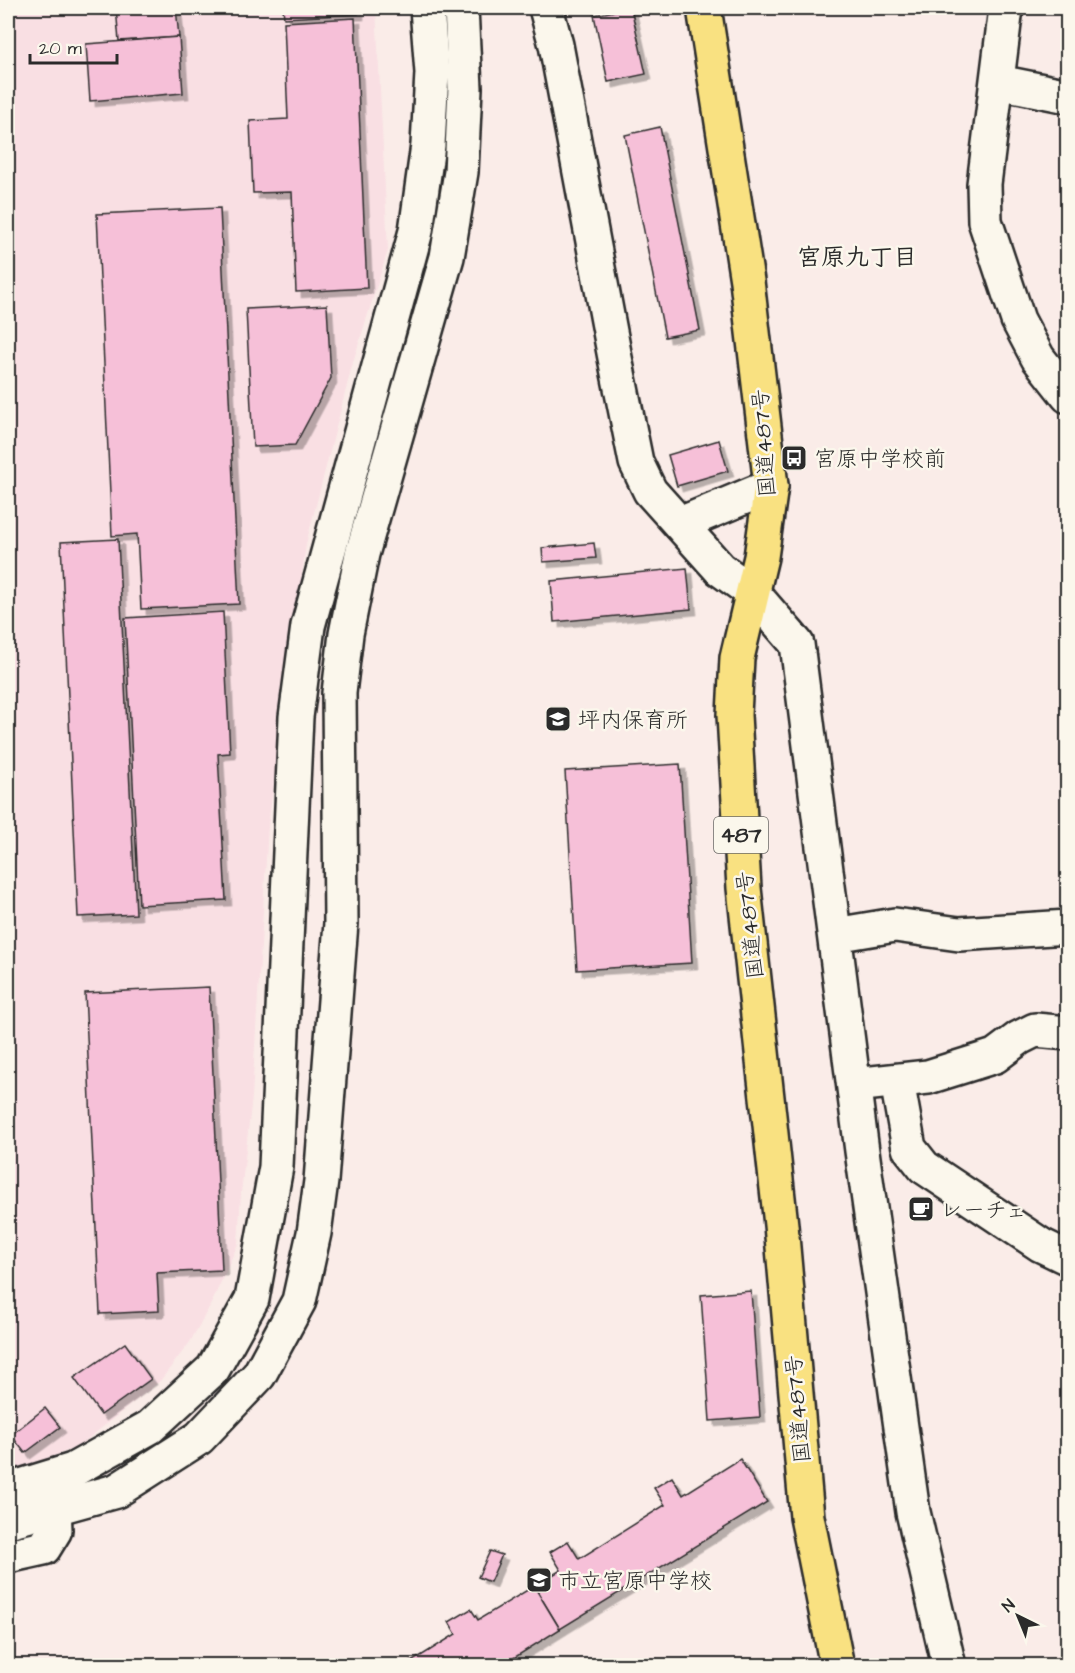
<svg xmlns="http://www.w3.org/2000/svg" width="1075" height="1673" viewBox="0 0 1075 1673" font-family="'Architects Daughter','Klee One',sans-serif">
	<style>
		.built { fill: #f9dfe3 }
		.building { fill: #f6c0d8; stroke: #2b2b2b; stroke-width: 1.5; filter: url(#shadow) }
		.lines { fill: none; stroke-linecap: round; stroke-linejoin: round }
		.minor-casing { stroke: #2b2b2b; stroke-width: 38 }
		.tertiary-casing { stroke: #2b2b2b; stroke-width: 38 }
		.trunk-casing { stroke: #2b2b2b; stroke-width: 38 }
		.minor { stroke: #fbf7ec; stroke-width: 33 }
		.tertiary { stroke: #fbf7ec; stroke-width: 33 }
		.trunk { stroke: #f9e181; stroke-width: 33 }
		.labels { text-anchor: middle; stroke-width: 5; stroke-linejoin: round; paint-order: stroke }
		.shield { fill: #fbf7ec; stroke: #696865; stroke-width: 1.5 }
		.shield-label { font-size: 21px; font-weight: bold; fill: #2b2b2b }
		.street-label { font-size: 22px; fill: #2b2b2b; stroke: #fbf7ec }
		.poi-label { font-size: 22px; fill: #2b2b2b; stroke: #fbf7ec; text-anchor: start }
		.neighbourhood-label { font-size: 24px; font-weight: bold; fill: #2b2b2b; stroke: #fbf7ec }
	</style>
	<defs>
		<filter id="shadow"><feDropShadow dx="5.5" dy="5.5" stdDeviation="0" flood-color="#0004"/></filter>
	</defs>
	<rect width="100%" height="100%" fill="#faece8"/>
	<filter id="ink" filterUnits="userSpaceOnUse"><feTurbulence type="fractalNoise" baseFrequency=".0167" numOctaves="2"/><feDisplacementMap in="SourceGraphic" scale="12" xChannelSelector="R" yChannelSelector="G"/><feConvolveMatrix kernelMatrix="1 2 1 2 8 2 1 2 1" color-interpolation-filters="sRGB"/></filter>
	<g filter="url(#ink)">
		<!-- built -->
		<path class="built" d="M8 8H376L388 250 353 362 306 544 268 826 252 1097 241 1193 238 1244 211 1304 190 1342 160 1381 79 1446 8 1475Z"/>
		<!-- building -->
		<g class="building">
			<path d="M116 8H176L179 37 119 41Z"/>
			<path d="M283 8H358V14L284 18Z"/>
			<path d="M631 8 646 74 608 82 594 15Z"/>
			<path d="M355 18 367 288 296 292 292 192 253 193 250 121 288 119 284 22Z"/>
			<path d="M179 37 183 93 90 101 86 44Z"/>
			<path d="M660 127 700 330 665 337 625 135Z"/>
			<path d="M220 208 239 604 141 609 137 534 112 536 97 214Z"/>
			<path d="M327 305 331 378 295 445 253 447 246 309Z"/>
			<path d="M719 440 728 471 677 486 668 455Z"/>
			<path d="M118 539 136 914 78 917 61 542Z"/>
			<path d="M594 543 596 558 543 562 542 548Z"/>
			<path d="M687 568 691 609 554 622 551 581Z"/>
			<path d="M223 612 230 753 218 754 226 900 139 905 125 618Z"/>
			<path d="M680 764 692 963 577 970 565 771Z"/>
			<path d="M209 987 222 1270 157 1273 159 1311 100 1314 85 993Z"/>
			<path d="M751 1291 760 1417 710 1421 701 1295Z"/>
			<path d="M125 1343 151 1379 101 1415 74 1378Z"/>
			<path d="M45 1408 60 1427 25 1453 11 1435Z"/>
			<path d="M740 1459 767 1502 560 1629 534 1586 561 1570 550 1552 568 1541 579 1559 665 1505 654 1488 672 1477 683 1495Z"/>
			<path d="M490 1551 502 1555 490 1582 478 1577Z"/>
			<path d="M534 1586 560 1629 501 1666H413L411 1662 456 1634 449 1622 471 1609 478 1620Z"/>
		</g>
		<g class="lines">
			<!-- minor casing -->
			<g class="minor-casing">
				<g id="minor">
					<path d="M546 8 556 45 615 358 636 462 650 491 720 569 752 592"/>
					<path d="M998 82 1068 96"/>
					<path d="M680 524 771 486"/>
					<path d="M835 935 895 925 959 934 1068 927"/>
					<path d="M897 1081 909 1148 924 1167 1041 1245 1068 1258"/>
					<path d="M854 1085 928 1077 995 1056 1019 1038 1035 1030 1068 1033"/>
					<path d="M8 1556 44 1548 55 1530 54 1508"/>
				</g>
			</g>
			<!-- tertiary casing -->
			<g class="tertiary-casing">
				<g id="tertiary">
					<path d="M1006 8 984 184 985 221 1018 320 1038 358 1068 396"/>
					<path d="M752 592 797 644 862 1151 913 1512 949 1666"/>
					<path d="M8 1490 73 1470 150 1427 213 1369 252 1299 276 1167 296 717 308 626 416 231 428 145 432 73 427 8"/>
					<path d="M8 1521 116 1491 199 1438 259 1375 299 1301 314 1233 321 1181 341 923 339 693 346 634 362 554 447 257 461 172 465 88 461 8"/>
				</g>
			</g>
			<!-- trunk casing -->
			<g class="trunk-casing">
				<path id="trunk" d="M704 8 747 281 771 486 761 557 737 658 734 715 744 888 781 1225 807 1517 837 1666"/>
			</g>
			<!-- minor -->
			<use href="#minor" class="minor"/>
			<!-- tertiary -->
			<use href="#tertiary" class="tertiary"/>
			<!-- trunk -->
			<use href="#trunk" class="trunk"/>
		</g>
	</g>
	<!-- icons -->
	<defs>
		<g id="bus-square" transform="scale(1.35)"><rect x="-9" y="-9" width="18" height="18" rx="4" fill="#2b2b2b" stroke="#fbf7ec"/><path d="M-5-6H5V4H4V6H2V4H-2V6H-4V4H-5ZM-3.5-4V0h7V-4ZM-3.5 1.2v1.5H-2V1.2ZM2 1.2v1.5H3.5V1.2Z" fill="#fff"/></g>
		<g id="school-square" transform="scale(1.35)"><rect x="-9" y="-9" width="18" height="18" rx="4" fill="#2b2b2b" stroke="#fbf7ec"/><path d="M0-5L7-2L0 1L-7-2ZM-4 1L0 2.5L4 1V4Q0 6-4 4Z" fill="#fff"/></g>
		<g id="cafe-square" transform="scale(1.35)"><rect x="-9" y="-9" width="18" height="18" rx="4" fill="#2b2b2b" stroke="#fbf7ec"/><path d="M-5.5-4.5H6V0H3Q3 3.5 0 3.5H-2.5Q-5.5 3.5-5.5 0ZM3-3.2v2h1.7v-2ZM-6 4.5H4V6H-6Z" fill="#fff"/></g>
	</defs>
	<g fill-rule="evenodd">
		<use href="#bus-square" x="794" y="458"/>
		<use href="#school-square" x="558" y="719"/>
		<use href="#cafe-square" x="921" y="1209"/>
		<use href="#school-square" x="539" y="1580"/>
	</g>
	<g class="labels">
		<!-- shield labels -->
		<rect class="shield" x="714" y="817" width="54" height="36" rx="4.5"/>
		<g class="shield-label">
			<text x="741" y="842">487</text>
		</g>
		<!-- street labels -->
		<g class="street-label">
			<text transform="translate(763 443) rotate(-94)" y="8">国道487号</text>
			<text transform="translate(749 925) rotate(-96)" y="8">国道487号</text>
			<text transform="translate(797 1409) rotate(-95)" y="8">国道487号</text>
		</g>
		<!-- poi labels -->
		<g class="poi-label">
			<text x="814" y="466">宮原中学校前</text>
			<text x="578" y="727">坪内保育所</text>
			<text x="940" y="1217">レーチェ</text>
			<text x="558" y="1588">市立宮原中学校</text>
		</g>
		<!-- neighbourhood labels -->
		<g class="neighbourhood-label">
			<text x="857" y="265">宮原九丁目</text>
		</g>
	</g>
	<!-- margin -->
	<rect width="1075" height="1673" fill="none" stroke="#fbf7ec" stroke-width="30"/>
	<rect x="15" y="15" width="1045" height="1643" fill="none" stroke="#2b2b2b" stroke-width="2" filter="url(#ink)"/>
	<!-- north arrow -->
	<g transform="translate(1018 1616) rotate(317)" stroke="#fbf7ec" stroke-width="4.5" paint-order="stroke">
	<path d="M0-4.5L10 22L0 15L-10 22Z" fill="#2b2b2b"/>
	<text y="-9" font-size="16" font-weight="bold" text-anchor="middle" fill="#2b2b2b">N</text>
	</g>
	<!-- scale -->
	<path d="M30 54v9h87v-9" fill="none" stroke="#2b2b2b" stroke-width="3"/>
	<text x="39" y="54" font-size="18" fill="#2b2b2b" stroke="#fbf7ec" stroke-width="4.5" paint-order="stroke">20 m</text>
</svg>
